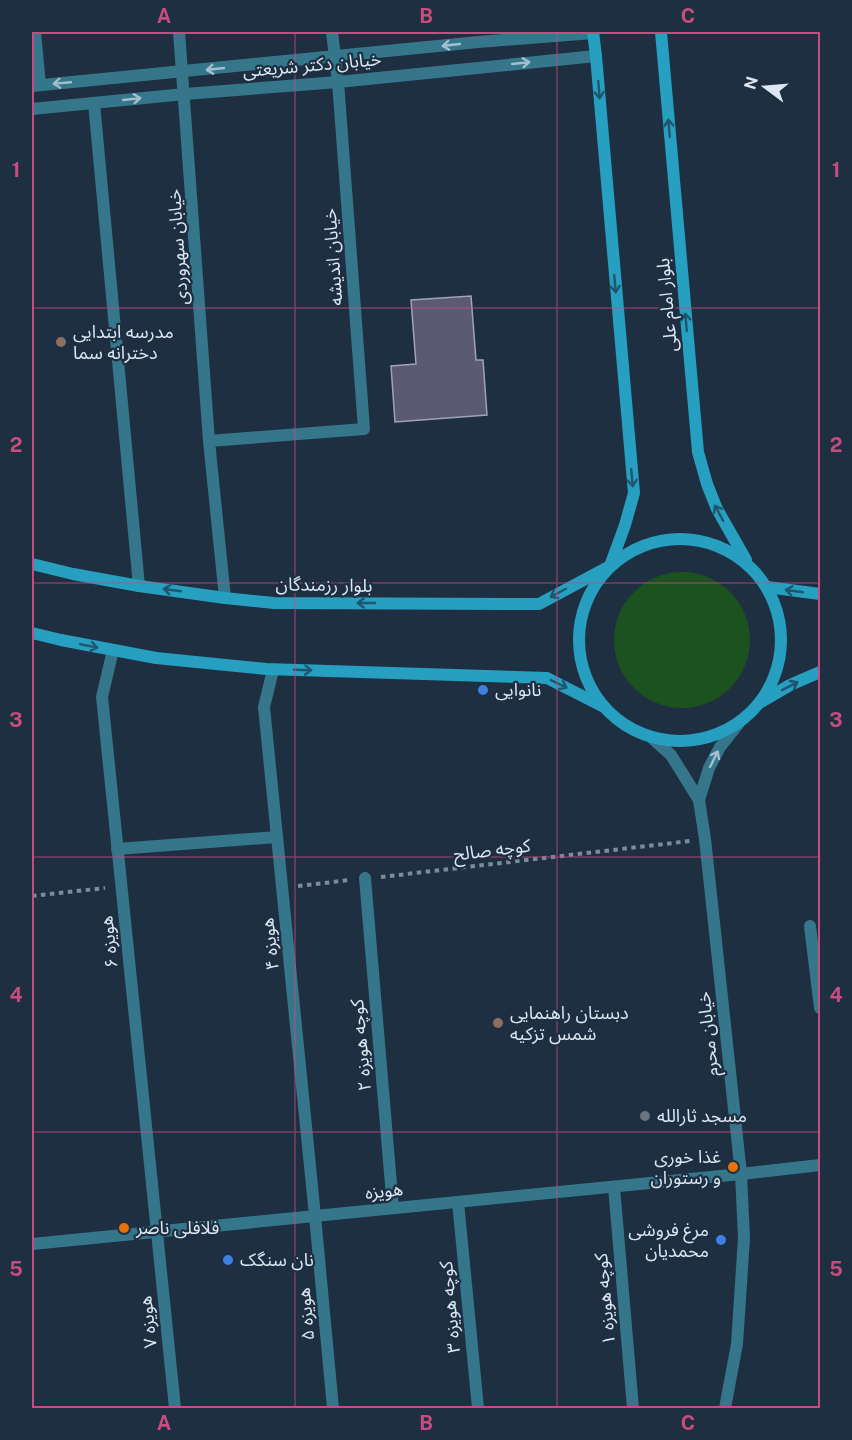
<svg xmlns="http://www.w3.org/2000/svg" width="852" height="1440" viewBox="0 0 852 1440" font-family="'Public Sans','Noto Sans Arabic',sans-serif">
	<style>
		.green { fill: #1c521f }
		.building { fill: #5a5a73; stroke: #a2a2be; stroke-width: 1.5 }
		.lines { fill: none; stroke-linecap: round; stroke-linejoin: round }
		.path { stroke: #7d8b9a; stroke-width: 4; stroke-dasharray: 4.5 4.5; stroke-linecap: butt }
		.minor { stroke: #35768b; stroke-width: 12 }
		.tertiary { stroke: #35768b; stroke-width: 12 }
		.secondary { stroke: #269fc0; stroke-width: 12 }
		.oneway { stroke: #a2bfcf }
		.oneway2 { stroke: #20566d }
		.grid { fill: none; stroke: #c84c81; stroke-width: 1.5; stroke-opacity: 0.55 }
		.education-dot { fill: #8d6e63; stroke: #1d2f41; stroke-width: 2 }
		.shop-dot { fill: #3f7fe0; stroke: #1d2f41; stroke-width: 2 }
		.worship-dot { fill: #6b7280; stroke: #1d2f41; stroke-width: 2 }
		.food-dot { fill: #e8710a; stroke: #1d2f41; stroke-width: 2 }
		.labels { text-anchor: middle; stroke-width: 4.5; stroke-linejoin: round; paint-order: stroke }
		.street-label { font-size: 18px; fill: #dce7f3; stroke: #1d2f41 }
		.poi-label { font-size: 18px; fill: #dce7f3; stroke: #1d2f41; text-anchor: start }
		.neatline { fill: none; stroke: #c84c81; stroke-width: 2 }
		.grid-label { font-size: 20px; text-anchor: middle; font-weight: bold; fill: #c84c81 }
	</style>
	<rect width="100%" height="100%" fill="#1d2f41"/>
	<!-- green -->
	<circle class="green" cx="682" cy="640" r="68"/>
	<!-- building -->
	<path class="building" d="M471 296 476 360H483L487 415 395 422 391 366 416 364 411 300Z"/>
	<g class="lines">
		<!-- path -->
		<g class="path">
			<path d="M381 877 690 841"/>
			<path d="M298 886 350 880"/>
			<path d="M32 896 105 888"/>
		</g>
		<!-- minor -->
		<g class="minor">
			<path d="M35 32 40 85"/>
			<path d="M179 32 209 441 225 598"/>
			<path d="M94 103 139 586"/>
			<path d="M209 441 364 429 338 82 332 32"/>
			<path d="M113 650 102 697 175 1408"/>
			<path d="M273 670 264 707 315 1216 333 1408"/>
			<path d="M117 849 277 837"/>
			<path d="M365 878 393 1208"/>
			<path d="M810 926 820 1008"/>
			<path d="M614 1187 633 1408"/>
			<path d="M458 1202 478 1408"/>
			<path d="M32 1244 741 1174 820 1165"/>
		</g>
		<!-- tertiary -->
		<g class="tertiary">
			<path d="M32 86 478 42 593 33"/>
			<path d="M32 109 185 94 338 82 596 56"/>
			<path d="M652 738 671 755 699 800 705 839 741 1174 744 1238 737 1344 725 1408"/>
			<path d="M699 800 709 768 720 747 739 723"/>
		</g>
		<!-- secondary -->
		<g class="secondary">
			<path d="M661 32 698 452 707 484 717 509 746 560"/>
			<circle cx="680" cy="640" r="101"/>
			<path d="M32 564 73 574 139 586 225 598 274 603 539 604 610 566 625 525 634 493 596 56 593 32"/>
			<path d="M767 587 820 594"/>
			<path d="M32 633 61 640 156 658 266 669 547 678 602 706"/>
			<path d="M761 702 790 685 820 672"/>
		</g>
	</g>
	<!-- one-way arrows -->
	<defs><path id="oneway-shaft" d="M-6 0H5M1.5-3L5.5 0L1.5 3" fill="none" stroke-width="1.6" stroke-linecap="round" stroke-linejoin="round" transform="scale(1.5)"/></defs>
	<g class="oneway">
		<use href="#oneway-shaft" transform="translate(451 45) rotate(174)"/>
		<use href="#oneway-shaft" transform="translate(521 63) rotate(-6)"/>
		<use href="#oneway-shaft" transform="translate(215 69) rotate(174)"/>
		<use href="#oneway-shaft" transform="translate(62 83) rotate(175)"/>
		<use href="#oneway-shaft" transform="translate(132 99) rotate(-6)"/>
		<use href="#oneway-shaft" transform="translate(714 759) rotate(-64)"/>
	</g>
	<g class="oneway2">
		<use href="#oneway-shaft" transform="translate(599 90) rotate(85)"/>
		<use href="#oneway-shaft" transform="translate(669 128) rotate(-95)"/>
		<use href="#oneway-shaft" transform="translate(615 284) rotate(85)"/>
		<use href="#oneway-shaft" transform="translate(686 322) rotate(-95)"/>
		<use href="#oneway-shaft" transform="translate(632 478) rotate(85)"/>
		<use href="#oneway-shaft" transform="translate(719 513) rotate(-118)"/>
		<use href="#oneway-shaft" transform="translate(172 590) rotate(-172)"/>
		<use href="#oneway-shaft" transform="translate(794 591) rotate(-172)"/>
		<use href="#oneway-shaft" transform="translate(558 593) rotate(152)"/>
		<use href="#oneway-shaft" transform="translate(366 603) rotate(-180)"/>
		<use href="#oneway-shaft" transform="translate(89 646) rotate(11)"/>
		<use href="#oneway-shaft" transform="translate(303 670) rotate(2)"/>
		<use href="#oneway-shaft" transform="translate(559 684) rotate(26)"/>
		<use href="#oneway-shaft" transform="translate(790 686) rotate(-27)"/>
	</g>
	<!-- grid -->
	<path class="grid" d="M295 32V1408M557 32V1408M32 308H820M32 583H820M32 857H820M32 1132H820"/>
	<!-- markers -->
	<g class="education-dot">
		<circle cx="61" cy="342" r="6"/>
		<circle cx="498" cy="1023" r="6"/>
	</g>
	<g class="shop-dot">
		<circle cx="483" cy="690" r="6"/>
		<circle cx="721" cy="1240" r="6"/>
		<circle cx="228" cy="1260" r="6"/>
	</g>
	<circle class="worship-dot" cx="645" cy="1116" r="6"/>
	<g class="food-dot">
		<circle cx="733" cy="1167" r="6"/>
		<circle cx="124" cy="1228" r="6"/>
	</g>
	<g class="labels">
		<!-- street labels -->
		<g class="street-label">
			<text transform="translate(312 65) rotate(-5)" y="6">خیابان دکتر شریعتی</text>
			<text transform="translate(178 247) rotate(-94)" y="6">خیابان سهروردی</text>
			<text transform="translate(333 257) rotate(-94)" y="6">خیابان اندیشه</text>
			<text transform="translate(667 305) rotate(-95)" y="6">بلوار امام على</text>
			<text transform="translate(324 585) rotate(1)" y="6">بلوار رزمندگان</text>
			<text transform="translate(492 850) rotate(-7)" y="6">کوچه صالح</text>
			<text transform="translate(109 942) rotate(-96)" y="6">هویزه ۶</text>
			<text transform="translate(270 944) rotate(-96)" y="6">هویزه ۴</text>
			<text transform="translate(708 1034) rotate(-96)" y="6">خیابان محرم</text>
			<text transform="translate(361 1045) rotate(-95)" y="6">کوچه هویزه ۲</text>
			<text transform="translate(384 1191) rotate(-6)" y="6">هویزه</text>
			<text transform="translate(605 1299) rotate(-95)" y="6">کوچه هویزه ۱</text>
			<text transform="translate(450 1307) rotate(-95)" y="6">کوچه هویزه ۳</text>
			<text transform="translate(306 1314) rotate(-95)" y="6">هویزه ۵</text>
			<text transform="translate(148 1322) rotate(-96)" y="6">هویزه ۷</text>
		</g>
		<!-- poi labels -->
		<g class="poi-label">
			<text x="73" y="338">مدرسه ابتدایی<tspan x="73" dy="21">دخترانه سما</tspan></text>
			<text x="495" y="696">نانوایی</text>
			<text x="510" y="1019">دبستان راهنمایی<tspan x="510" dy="21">شمس تزکیه</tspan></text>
			<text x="657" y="1122">مسجد ثارالله</text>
			<text x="721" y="1163" text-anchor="end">غذا خوری<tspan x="721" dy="21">و رستوران</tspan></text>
			<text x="136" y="1234">فلافلی ناصر</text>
			<text x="709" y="1236" text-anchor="end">مرغ فروشی<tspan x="709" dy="21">محمدیان</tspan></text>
			<text x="240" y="1266">نان سنگک</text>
		</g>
	</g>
	<!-- border -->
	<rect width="852" height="1440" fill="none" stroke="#1d2f41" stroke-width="66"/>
	<!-- north arrow -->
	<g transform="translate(765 87) rotate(286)" stroke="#1d2f41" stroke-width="4.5" paint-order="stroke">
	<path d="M0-4.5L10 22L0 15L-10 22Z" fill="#dce7f3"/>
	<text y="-9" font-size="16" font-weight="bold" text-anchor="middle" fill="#dce7f3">N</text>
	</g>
	<rect x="33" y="33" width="786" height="1374" class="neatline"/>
	<g class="grid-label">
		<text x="164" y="23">A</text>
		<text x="426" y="23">B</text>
		<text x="688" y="23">C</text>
		<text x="16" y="177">1</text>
		<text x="836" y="177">1</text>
		<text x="16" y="452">2</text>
		<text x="836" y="452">2</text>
		<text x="16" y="727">3</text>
		<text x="836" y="727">3</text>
		<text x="16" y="1002">4</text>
		<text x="836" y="1002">4</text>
		<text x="16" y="1276">5</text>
		<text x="836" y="1276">5</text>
		<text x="164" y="1430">A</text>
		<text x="426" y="1430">B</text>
		<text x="688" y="1430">C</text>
	</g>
</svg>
